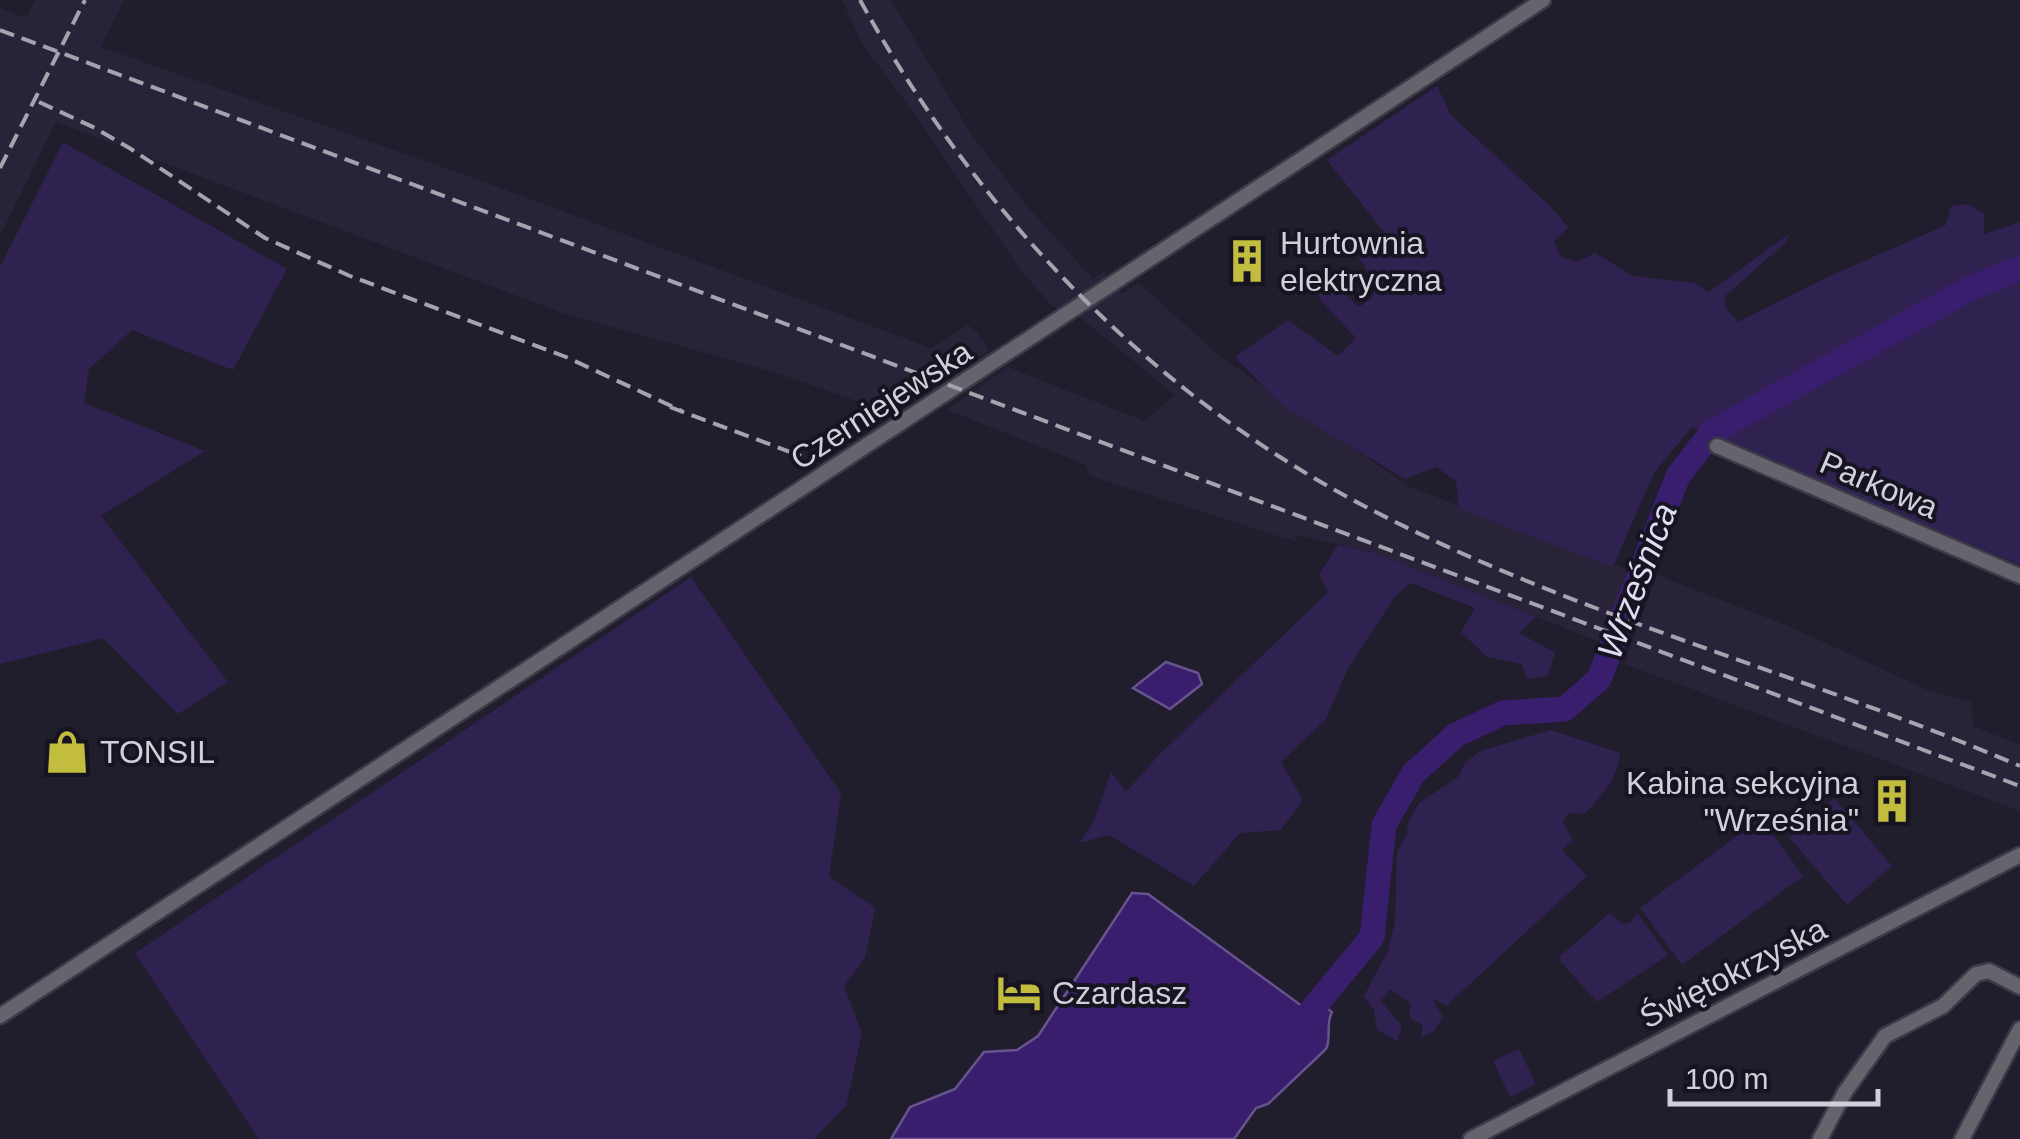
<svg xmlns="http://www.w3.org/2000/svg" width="2020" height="1139" viewBox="0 0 2020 1139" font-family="Arial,sans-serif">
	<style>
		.built { fill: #282338 }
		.green { fill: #2f2251 }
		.water { fill: #3a1e6e; stroke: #67538e; stroke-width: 2.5 }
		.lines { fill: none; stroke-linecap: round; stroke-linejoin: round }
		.river { stroke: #3a1e6e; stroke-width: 25 }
		.minor-casing { stroke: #3c3a48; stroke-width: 19 }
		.minor { stroke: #65646c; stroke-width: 14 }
		.rail { stroke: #a5a3ae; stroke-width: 4; stroke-dasharray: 15 8; stroke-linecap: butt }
		.labels { text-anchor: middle; stroke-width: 8; stroke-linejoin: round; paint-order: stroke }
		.poi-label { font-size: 32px; fill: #d1d0da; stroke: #171422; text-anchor: start }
		.street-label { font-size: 32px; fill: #d1d0da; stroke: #171422 }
		.water-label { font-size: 35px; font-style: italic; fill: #e0dcf3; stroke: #171422 }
	</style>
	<rect width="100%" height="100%" fill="#201d2c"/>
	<!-- built -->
	<g class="built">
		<path d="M35 0H124L101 47 468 176 931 348 968 325 976 331 989 350 891 413 777 373 562 313 56 122 0 236V8L26 18Z"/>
		<path d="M842 0H891L971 134 1027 206 1093 279 1104 272 1122 294 1139 283 1222 358 1410 487 1625 568 1630 582 1606 638 1597 641 1375 553 1293 534 1297 542 1090 476 1086 465 947 410 1008 367 1144 421 1175 395 1082 319 1052 306 1021 271 913 112 861 42Z"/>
		<path d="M1657 575 1786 625 1930 691 1972 702 1973 726 2020 745V811L1624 664Z"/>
	</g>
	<!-- green -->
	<g class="green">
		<path d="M1437 86 1451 115 1552 208 1568 227 1554 241 1561 257 1577 262 1595 253 1633 276 1694 283 1709 292 1789 234 1787 241 1725 296 1726 308 1738 322 1832 275 1946 225 1951 206 1968 204 1984 214V234L2020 222V565L1692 427 1654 473 1613 567 1459 509 1456 481 1436 467 1405 479 1283 406 1235 357 1288 320 1338 356 1356 338 1321 301 1315 289 1338 287 1359 307 1371 299 1377 284 1359 258 1384 232 1327 160Z"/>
		<path d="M63 142 287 269 233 370 132 330 89 369 84 403 205 451 101 516 228 682 178 714 103 638 0 664V267Z"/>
		<path d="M1338 545 1375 553 1536 617 1519 633 1555 652 1548 676 1528 679 1521 664 1487 657 1461 632 1475 608 1411 583 1396 595 1347 670 1326 719 1281 762 1303 800 1281 830 1240 833 1194 886 1109 835 1079 843 1094 821 1111 772 1126 792 1157 757 1328 592 1319 574Z"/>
		<path d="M691 577 841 793 829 876 875 908 865 958 844 986 862 1033 846 1106 814 1139H259L135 953Z"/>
		<path d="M1551 730 1620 753C1619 777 1601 796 1585 814L1569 813 1563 822 1573 840 1562 850 1587 876 1446 1006 1432 998 1443 1017 1435 1030 1422 1038V1025L1410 1018V1003L1390 989 1381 1001 1402 1026 1397 1041 1377 1030 1374 1010 1364 996 1388 951 1395 921 1397 852 1407 834 1408 822 1419 803 1458 777 1465 763 1480 751Z"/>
		<path d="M1834 798 1892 866 1847 905 1789 837Z"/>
		<path d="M1761 818 1803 876 1682 965 1640 908Z"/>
		<path d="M1610 913 1623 924 1630 923 1637 913 1668 955 1597 1002 1561 962 1560 956Z"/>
		<path d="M1519 1049 1536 1084 1510 1097 1493 1061Z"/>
	</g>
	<!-- water -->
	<g class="water">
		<path d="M1166 662 1198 673 1202 684 1170 709 1133 688Z"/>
		<path d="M1132 893 1148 894 1306 1009 1317 1001 1332 1012C1325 1025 1332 1037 1326 1049L1268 1104 1256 1108 1234 1139H891L910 1107 955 1089 984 1052 1017 1050 1038 1036Z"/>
	</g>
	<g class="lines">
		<!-- river -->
		<path class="river" d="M1297 1028 1372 937 1384 825 1413 774 1456 735 1503 713 1565 709 1599 679 1678 476 1712 432 1969 289 2020 268"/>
		<!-- minor casing -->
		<g class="minor-casing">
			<g id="minor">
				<path d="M1717 446 2020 576"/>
				<path d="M0 1016 1543 0"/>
				<path d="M1471 1139 2020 855"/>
				<path d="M1820 1139 1845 1092 1885 1036 1943 1006 1976 974 1989 971 2020 987"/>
				<path d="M1962 1139 2020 1029"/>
			</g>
		</g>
		<!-- minor -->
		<use href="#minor" class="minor"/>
		<!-- rail -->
		<g class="rail">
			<path d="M860 0C977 213 1150 394 1366 507 1574 616 1805 674 2020 766"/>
			<path d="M0 30 2020 786"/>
			<path d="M39 102 95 128 131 149 265 238 350 276 566 357 682 411"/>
			<path d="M0 168 85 0"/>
			<path d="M670 407 801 456"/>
		</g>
	</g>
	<!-- icons -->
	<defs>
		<g id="building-bare" transform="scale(3.45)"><path d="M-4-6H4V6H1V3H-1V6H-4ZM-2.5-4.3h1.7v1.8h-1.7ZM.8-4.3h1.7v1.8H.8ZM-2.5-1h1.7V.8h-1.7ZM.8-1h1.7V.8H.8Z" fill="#c3bd3f" stroke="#171422" stroke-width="2.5" paint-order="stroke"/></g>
		<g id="shop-bare" transform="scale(3.45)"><path d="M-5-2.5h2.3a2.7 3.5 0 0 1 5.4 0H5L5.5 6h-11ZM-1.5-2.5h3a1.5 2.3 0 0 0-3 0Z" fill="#c3bd3f" stroke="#171422" stroke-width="2.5" paint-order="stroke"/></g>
		<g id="hotel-bare" transform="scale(3.45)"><path d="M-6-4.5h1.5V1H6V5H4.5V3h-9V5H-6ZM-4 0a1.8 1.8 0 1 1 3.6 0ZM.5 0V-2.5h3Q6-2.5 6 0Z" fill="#c3bd3f" stroke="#171422" stroke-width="2.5" paint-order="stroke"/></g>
	</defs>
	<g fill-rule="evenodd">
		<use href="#building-bare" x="1247" y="261"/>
		<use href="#shop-bare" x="67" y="752"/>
		<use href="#building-bare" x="1892" y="801"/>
		<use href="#hotel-bare" x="1019" y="993"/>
	</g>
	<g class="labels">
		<!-- poi labels -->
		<g class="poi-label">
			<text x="1280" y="254">Hurtownia<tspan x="1280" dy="37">elektryczna</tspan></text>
			<text x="100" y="763">TONSIL</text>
			<text x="1859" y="794" text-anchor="end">Kabina sekcyjna<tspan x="1859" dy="37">"Września"</tspan></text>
			<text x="1052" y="1004">Czardasz</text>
		</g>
		<!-- street labels -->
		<g class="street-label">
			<text transform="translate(881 405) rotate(-33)" y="11">Czerniejewska</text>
			<text transform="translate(1879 485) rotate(23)" y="11">Parkowa</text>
			<text transform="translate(1733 973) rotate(-27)" y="11">Świętokrzyska</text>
		</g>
		<!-- water labels -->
		<g class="water-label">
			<text transform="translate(1637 581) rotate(-69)" y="12">Wrześnica</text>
		</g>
	</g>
	<!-- scale -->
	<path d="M1670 1089v15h208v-15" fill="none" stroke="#d1d0da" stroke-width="5"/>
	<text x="1685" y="1089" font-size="30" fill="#d1d0da" stroke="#171422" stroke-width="8" paint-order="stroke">100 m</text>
</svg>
